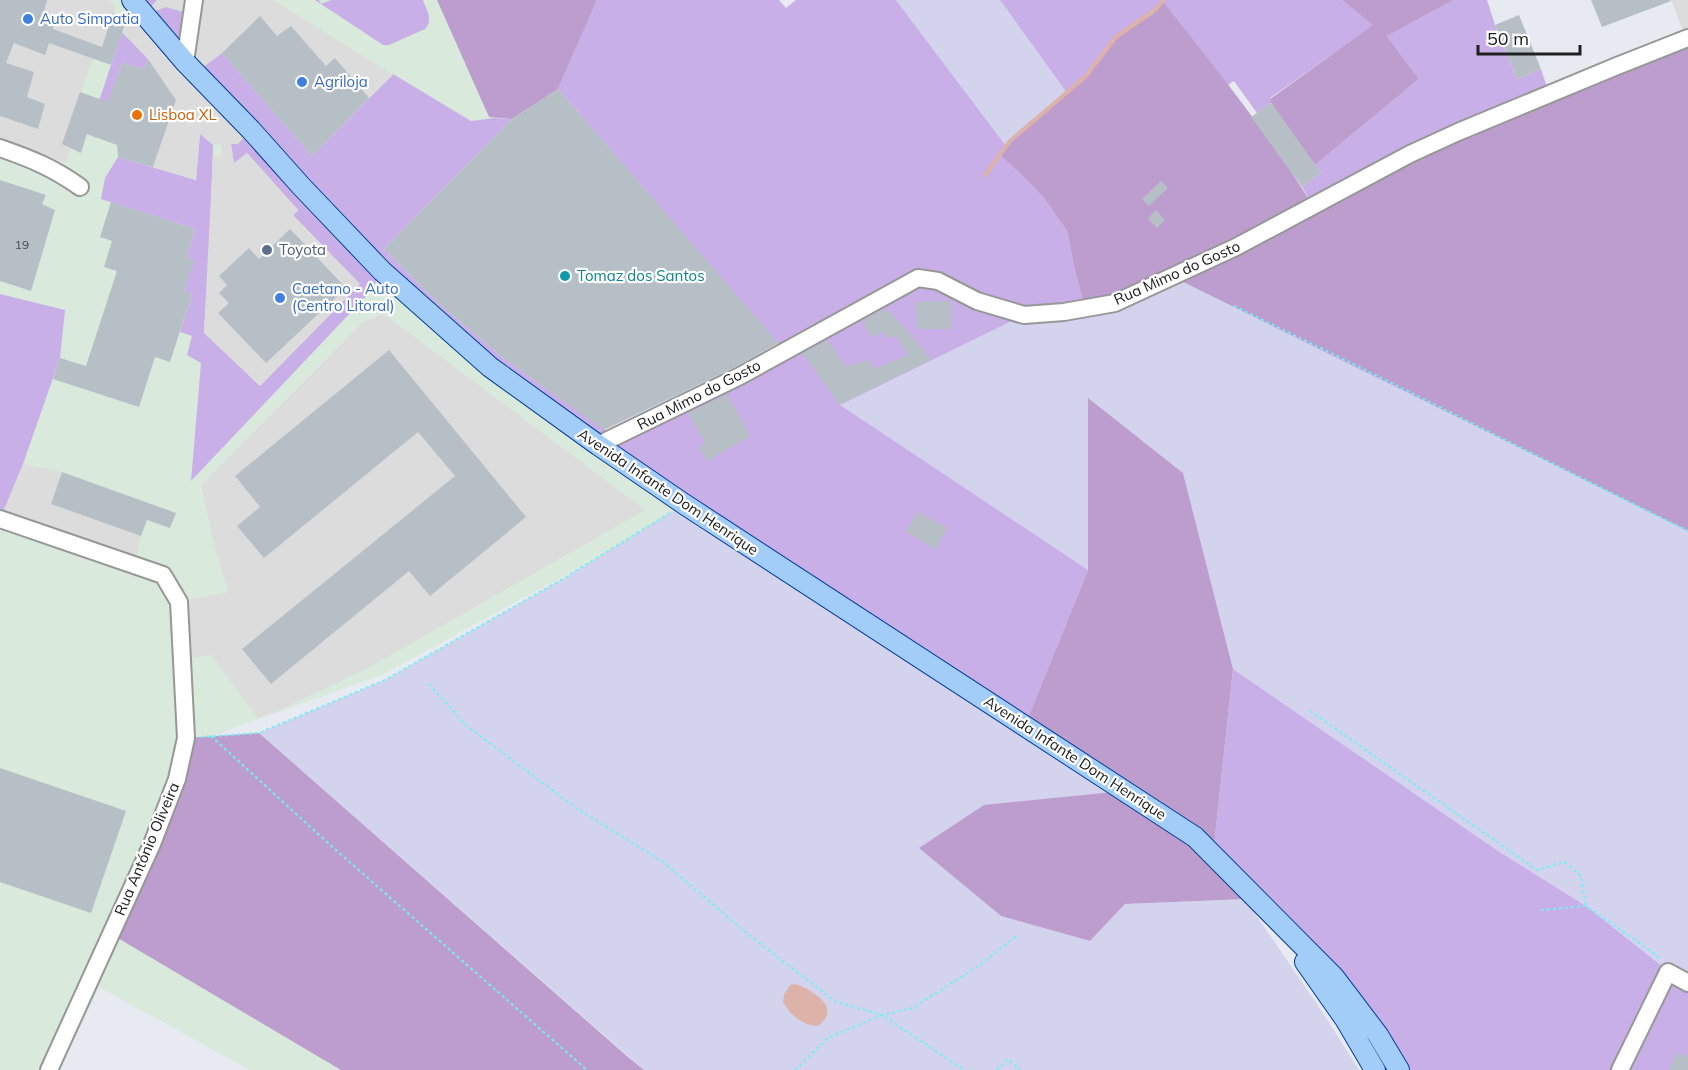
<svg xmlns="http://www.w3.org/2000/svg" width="1688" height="1070" viewBox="0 0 1688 1070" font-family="Mulish,sans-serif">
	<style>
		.industrial { fill: #d9e9db }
		.farmland { fill: #d3d3ee }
		.grass { fill: #c9afe8 }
		.forest { fill: #bd9dce }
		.parking { fill: #dcdcdc; fill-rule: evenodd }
		.water { fill: #dcb2a9 }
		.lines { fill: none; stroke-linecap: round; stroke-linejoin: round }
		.stream { stroke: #dcb2a9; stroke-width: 4 }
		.building { fill: #b6bfc5 }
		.minor-casing { stroke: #979797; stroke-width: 20 }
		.major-casing { stroke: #053d96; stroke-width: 22 }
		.path { stroke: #73eff5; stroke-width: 2; stroke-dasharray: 3 3; stroke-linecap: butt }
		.minor { stroke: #fff; stroke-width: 16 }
		.major { stroke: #a3cdf9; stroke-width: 20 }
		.shop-dot { fill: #3f7fe0; stroke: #fff; stroke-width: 2 }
		.food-dot { fill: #e8710a; stroke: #fff; stroke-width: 2 }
		.service-dot { fill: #5c6f8a; stroke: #fff; stroke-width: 2 }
		.culture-dot { fill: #0f9aa8; stroke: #fff; stroke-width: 2 }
		.labels { text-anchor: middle; stroke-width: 4.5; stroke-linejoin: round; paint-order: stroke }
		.number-label { font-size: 12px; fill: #464849 }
		.shop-label { font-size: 15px; fill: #366cbe; stroke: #fff; text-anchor: start }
		.food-label { font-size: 15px; fill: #c56008; stroke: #fff; text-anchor: start }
		.service-label { font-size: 15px; fill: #4e5e75; stroke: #fff; text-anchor: start }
		.street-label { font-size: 15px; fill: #202020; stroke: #fff }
		.culture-label { font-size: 15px; fill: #0d838f; stroke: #fff; text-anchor: start }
	</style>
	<rect width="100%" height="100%" fill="#e7eaf0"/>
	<!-- industrial -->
	<path class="industrial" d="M0 0H731L949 254 585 439 689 508 382 675 197 741 355 1070H250L99 987 60 1070H0Z"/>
	<!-- farmland -->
	<g class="farmland">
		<path d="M896 0H1000L1067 93 1006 146Z"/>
		<path d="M1173 277 1446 407 1688 527V983L1668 972 1586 906 1501 853 1233 669 1183 473 1088 399V570L839 405 1024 315Z"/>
		<path d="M684 504 1125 791 1103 794 920 848 1001 916 1090 941 1125 904 1245 899 1325 1016 1359 1070H644L259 733 385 680 561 580Z"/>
	</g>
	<!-- grass -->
	<g class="grass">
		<path d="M132 0H157L146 14 166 7 192 14 185 62Z"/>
		<path d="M315 0H319L321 4 331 0H423C426 9 434 20 425 29L389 45H383Z"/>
		<path d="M597 0H779L786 8 796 0H896L1006 146 1000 155 1023 176 1043 197 1067 231 1075 271 1085 309 1024 315 840 405 1088 570 1025 725 598 445 382 271 371 291 191 481 201 363 187 355 192 336 180 332 192 294 184 291 193 260 186 258 195 229 101 199 105 178 118 157 196 180 200 133 213 145 210 242 204 332 260 386 360 284 293 215 298 210 247 153 234 164 231 144 194 73 222 53 312 156 393 74 471 121 494 118 512 119 384 249 437 302 502 357 615 437 784 351 558 89Z"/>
		<path d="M1000 0H1342L1374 25 1270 98 1271 103 1257 113 1234 81 1228 85 1163 1 1155 10 1117 37 1085 77 1067 93Z"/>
		<path d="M1454 0H1487L1495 25 1517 79 1541 69 1549 93 1313 206 1302 187 1321 173 1315 165 1419 79 1387 36Z"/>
		<path d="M122 32 148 59 144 69 122 63 96 138 88 134Z"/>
		<path d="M0 294 65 310 60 358 23 464 4 511 0 509Z"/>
		<path d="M1233 669 1501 853 1586 906 1668 971 1688 983V1070H1399L1213 855Z"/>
	</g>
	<!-- forest -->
	<g class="forest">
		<path d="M437 0H597L558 89 512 119 489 117Z"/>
		<path d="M1342 0H1454L1387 36 1419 79 1315 165 1271 103 1270 99 1373 25Z"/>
		<path d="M1163 1C1215 68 1269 134 1313 206L1688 38V531L1173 277 1085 309 1075 271 1067 231 1043 197 1023 176 1000 155 1010 141 1085 77 1116 37 1155 10Z"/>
		<path d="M1088 398 1183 473 1233 669 1213 855 1245 899 1125 904 1090 941 1001 916 919 848 984 805 1124 791 1025 725 1088 570Z"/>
		<path d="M259 733 628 1057 644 1070H341L111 934 186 738Z"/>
	</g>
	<!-- parking -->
	<g class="parking">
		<path d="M47 0H109L115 7 102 47 67 34 62 47 93 58 62 144 71 149 66 163 0 138V116L38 129 45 105 0 87V79L29 90 33 72 6 63 14 43 45 54 56 20 43 15Z"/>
		<path d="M157 0H273L393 75 369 98 335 58 326 66 291 27 277 36 222 53 195 73 251 130 238 144H231L234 163 247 153 298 210 293 216 360 284 260 386 204 333 213 155 222 156 221 144 213 145 200 134 196 180 153 167 176 100 148 59 122 32 127 18 145 14ZM166 7 192 14 184 62 146 14Z"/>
		<path d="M1671 0H1688V38L1684 33Z"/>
		<path d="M384 314 645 510 370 667 278 711 258 718 211 655 182 659 179 602 228 592 215 548 201 485 363 322Z"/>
		<path d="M23 464 62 472 51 504 141 536 134 565 0 519Z"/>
	</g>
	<!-- water -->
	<path class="water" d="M795 984C811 989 843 1008 818 1026 802 1025 790 1015 783 1002L784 995 790 985Z"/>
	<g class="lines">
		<!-- stream -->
		<path class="stream" d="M985 175 1010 141 1085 77 1116 37 1155 10 1164 0"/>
	</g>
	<!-- building -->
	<g class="building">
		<path d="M0 0H47L43 15 57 20 53 29 102 47 113 13 127 18 111 65 49 43 45 55 14 43 6 63 34 72 27 97 45 104 38 129 0 116Z"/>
		<path d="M1591 0H1670L1671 1 1602 27Z"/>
		<path d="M1519 15 1541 69 1517 79 1495 25Z"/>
		<path d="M260 16 277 36 291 26 326 66 335 58 369 98 312 156 222 53Z"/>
		<path d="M148 59 176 100 153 167 118 157 117 145 87 134 81 153 62 144 80 92 108 102 122 63 144 69Z"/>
		<path d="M558 89 778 343 735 367 604 430 502 357 437 302 384 249 512 119Z"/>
		<path d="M1271 103 1321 173 1302 187 1251 117Z"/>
		<path d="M0 180 46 195 42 204 55 210 31 291 0 281Z"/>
		<path d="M1161 181 1168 188 1149 206 1142 199Z"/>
		<path d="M111 202 195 229 186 258 194 260 184 291 192 294 170 362 155 357 139 407 53 379 60 358 86 366 117 271 104 267 112 241 100 237Z"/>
		<path d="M1156 210 1165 220 1157 228 1148 218Z"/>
		<path d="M290 229 346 288 266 363 218 313 229 303 219 293 227 285 219 276 249 248 259 259Z"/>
		<path d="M951 301 952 329H917L916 302Z"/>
		<path d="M884 309 886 312 888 310 909 333 931 360 839 405 803 353 828 340 845 367 869 360 874 369 908 355 897 336 886 338 883 332 872 337 862 321Z"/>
		<path d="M389 350 526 517 430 596 409 571 271 684 242 649 455 476 418 432 264 558 237 526 260 507 235 476Z"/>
		<path d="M727 394 750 436 707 461 699 448 705 443 688 413Z"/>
		<path d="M62 472 176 513 170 528 147 520 141 536 51 504Z"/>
		<path d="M917 512 947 528 936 549 906 532Z"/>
		<path d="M0 768 126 811 91 913 0 882Z"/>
		<path d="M1677 1053 1688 1057V1070H1669Z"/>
	</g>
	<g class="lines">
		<!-- minor casing -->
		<g class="minor-casing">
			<g id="minor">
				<path d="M185 62 194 0"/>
				<path d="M0 148C31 159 52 167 80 187"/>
				<path d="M598 445 740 376 918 278 938 281 977 301 1024 315 1064 312 1115 303 1236 247 1410 154 1458 132 1617 66 1688 38"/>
				<path d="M0 519 163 575 179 602 186 738 177 779 152 844 49 1070"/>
				<path d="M1620 1070 1668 972 1688 983"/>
			</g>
		</g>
		<!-- major casing -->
		<g class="major-casing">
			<g id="major">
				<path d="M132 0 185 62 251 130 301 186 382 271 490 367 598 445 684 504 1195 837 1334 977 1378 1035 1399 1070"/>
				<path d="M1305 962 1345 1019 1375 1070"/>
			</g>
		</g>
		<!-- path -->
		<g class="path">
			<path d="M1234 306C1386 379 1536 456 1688 531"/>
			<path d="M429 684 467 726 576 808 663 862 750 936 836 1002 882 1015 913 1008 981 964 1018 935"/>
			<path d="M1310 711 1537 870 1565 862 1581 876 1586 906"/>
			<path d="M211 736 329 844 587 1070"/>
			<path d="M201 737 259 733 385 680 561 580 670 513"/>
			<path d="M1541 910 1586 906 1655 954 1661 960"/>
			<path d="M795 1070 828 1038 882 1015 964 1070"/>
			<path d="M997 1070 1008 1059 1020 1070"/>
		</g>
		<!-- minor -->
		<use href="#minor" class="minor"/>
		<!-- major -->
		<use href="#major" class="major"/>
	</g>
	<!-- markers -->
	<g class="shop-dot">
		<circle cx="28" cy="19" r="6"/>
		<circle cx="302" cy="82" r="6"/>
		<circle cx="280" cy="298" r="6"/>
	</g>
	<circle class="food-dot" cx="137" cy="115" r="6"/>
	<circle class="service-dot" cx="267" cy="250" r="6"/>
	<circle class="culture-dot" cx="565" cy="276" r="6"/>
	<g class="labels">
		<!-- number labels -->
		<g class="number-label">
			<text x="22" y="249">19</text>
		</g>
		<!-- shop labels -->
		<g class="shop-label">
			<text x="40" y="24">Auto Simpatia</text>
			<text x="314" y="87">Agriloja</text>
			<text x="292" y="294">Caetano - Auto<tspan x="292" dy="17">(Centro Litoral)</tspan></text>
		</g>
		<!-- food labels -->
		<g class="food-label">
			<text x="149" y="120">Lisboa XL</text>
		</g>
		<!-- service labels -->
		<g class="service-label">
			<text x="279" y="255">Toyota</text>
		</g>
		<!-- street labels -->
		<g class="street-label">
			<text transform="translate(1177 273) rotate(-24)" y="5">Rua Mimo do Gosto</text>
			<text transform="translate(699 395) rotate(-27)" y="5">Rua Mimo do Gosto</text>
			<text transform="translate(668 492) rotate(34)" y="5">Avenida Infante Dom Henrique</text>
			<text transform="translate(1075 758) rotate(33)" y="5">Avenida Infante Dom Henrique</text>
			<text transform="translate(147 849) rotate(-67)" y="5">Rua António Oliveira</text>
		</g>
		<!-- culture labels -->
		<g class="culture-label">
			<text x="577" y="281">Tomaz dos Santos</text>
		</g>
	</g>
	<!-- scale -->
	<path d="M1478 45v9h102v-9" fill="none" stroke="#202020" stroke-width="3"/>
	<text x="1487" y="45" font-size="18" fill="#202020" stroke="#ffffff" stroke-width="4.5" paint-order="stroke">50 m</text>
</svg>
